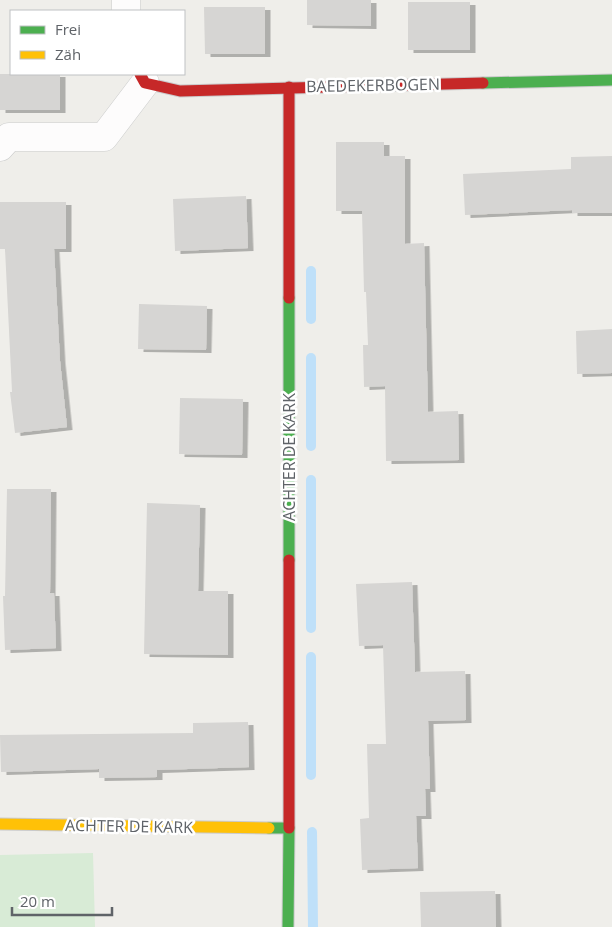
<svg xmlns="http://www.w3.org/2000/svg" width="612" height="927" viewBox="0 0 612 927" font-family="'Open Sans',sans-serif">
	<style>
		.green { fill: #d8ebd6 }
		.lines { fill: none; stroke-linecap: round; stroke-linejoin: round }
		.stream { stroke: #bfe0f9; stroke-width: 10 }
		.building { fill: #d6d5d3; filter: url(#shadow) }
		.street-casing { stroke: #cbcccc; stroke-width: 29 }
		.fast-casing { stroke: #cacacb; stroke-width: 13 }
		.slow-casing { stroke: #cacacb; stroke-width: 13 }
		.jam-casing { stroke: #cacacb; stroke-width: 13 }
		.street { stroke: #fdfcfc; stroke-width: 28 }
		.fast { stroke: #4caf50; stroke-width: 11 }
		.slow { stroke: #ffc107; stroke-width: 11 }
		.jam { stroke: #c62828; stroke-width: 11 }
		.labels { text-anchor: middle; stroke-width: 5; stroke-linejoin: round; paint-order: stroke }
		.street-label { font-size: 16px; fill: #5f6368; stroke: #fff }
	</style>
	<defs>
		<filter id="shadow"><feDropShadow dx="5.5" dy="3" stdDeviation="0" flood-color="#0004"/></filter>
	</defs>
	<rect width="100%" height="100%" fill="#efeeea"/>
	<!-- green -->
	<path class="green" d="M93 853 95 927H0V855Z"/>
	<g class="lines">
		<!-- stream -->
		<g class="stream">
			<path d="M311 271V319"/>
			<path d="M311 358V446"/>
			<path d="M311 480V628"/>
			<path d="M311 657V775"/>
			<path d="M312 832 313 927"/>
		</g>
	</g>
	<!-- building -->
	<g class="building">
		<path d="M307 0H371V26L307 25Z"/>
		<rect x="408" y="2" width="62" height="48"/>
		<path d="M204 7H265V54H205Z"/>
		<rect x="0" y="74" width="60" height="36"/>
		<path d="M336 142H384V156H405V244L424 243 428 412 458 411 459 460 386 461 385 386 364 387 363 345H368L366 292H364L362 211H336Z"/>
		<path d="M612 156V213H572V210L465 215 463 174 571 169V157Z"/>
		<path d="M246 196 248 248 175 251 173 199Z"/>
		<path d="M0 202H66V249H54L60 361 67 427 15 433 10 392H12L5 249H0Z"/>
		<path d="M139 304 207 306 206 350 138 349Z"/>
		<path d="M612 329V373L577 374 576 331Z"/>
		<path d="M180 398 243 399 242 455 179 454Z"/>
		<path d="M7 489H51L50 593H54L56 648 5 650 3 596H5Z"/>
		<path d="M147 503 200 505 198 591H228V655L144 654Z"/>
		<path d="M412 582 415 672 465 671 466 720 428 721 430 789H425L426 816H416L418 868 362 870 360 819 369 818 367 744H386L383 645 359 646 356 584Z"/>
		<path d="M248 722 249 767 157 770V777L99 778V769L1 772 0 735 193 733V723Z"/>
		<path d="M495 891 496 927H421L420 892Z"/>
	</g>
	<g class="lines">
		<!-- street casing -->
		<g class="street-casing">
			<g id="street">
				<path d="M126 0V11"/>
				<path d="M0 147 9 137H104L145 83"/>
			</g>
		</g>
		<!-- fast casing -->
		<g class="fast-casing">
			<g id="fast">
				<path d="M483 83 612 80"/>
				<path d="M289 298V560"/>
				<path d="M269 828H289L288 927"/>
			</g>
		</g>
		<!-- slow casing -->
		<g class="slow-casing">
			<path id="slow" d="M0 824 269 828"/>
		</g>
		<!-- jam casing -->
		<g class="jam-casing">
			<g id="jam">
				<path d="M140 74 145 83 180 91 483 83"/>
				<path d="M289 87V298"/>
				<path d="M289 560V828"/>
			</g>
		</g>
		<!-- street -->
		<use href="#street" class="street"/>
		<!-- fast -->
		<use href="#fast" class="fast"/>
		<!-- slow -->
		<use href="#slow" class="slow"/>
		<!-- jam -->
		<use href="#jam" class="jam"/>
	</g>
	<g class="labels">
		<!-- street labels -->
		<g class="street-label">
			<text transform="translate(373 85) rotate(-1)" y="6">BAEDEKERBOGEN</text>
			<text transform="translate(289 457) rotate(-90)" y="6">ACHTER DE KARK</text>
			<text transform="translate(129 826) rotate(1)" y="6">ACHTER DE KARK</text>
		</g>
	</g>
	<!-- legend -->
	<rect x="10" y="10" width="175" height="65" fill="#ffffff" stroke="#bfc1c3"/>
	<rect x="20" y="26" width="25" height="8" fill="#4caf50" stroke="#bfc1c3"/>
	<text x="55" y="35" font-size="15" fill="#5f6368">Frei</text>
	<rect x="20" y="51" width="25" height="8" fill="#ffc107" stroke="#bfc1c3"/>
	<text x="55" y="60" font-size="15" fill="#5f6368">Zäh</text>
	<!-- scale -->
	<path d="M12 907v8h100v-8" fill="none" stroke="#5f6368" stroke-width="2.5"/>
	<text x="20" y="907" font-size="15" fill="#5f6368" stroke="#ffffff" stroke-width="4" paint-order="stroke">20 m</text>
</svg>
